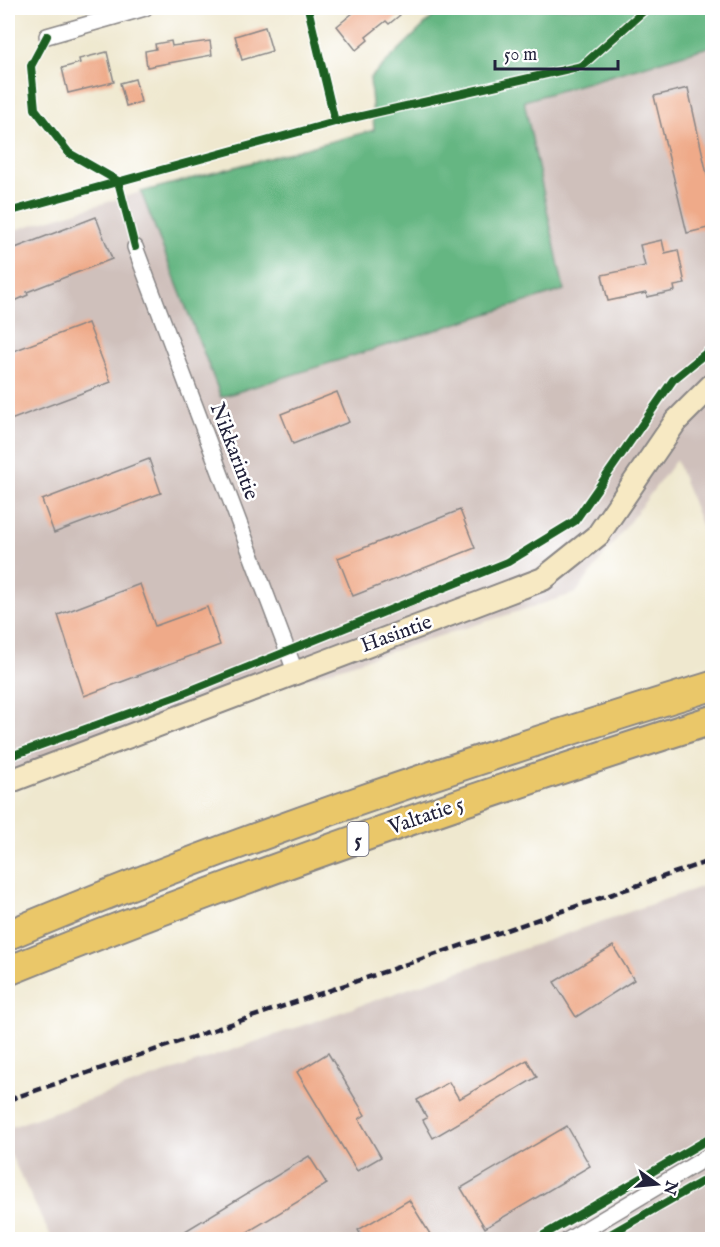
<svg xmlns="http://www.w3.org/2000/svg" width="720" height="1247" viewBox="0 0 720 1247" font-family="'IM FELL English',serif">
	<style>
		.industrial { fill: #cfc0bb }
		.forest { fill: #65b682; stroke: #446c5e; stroke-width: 1.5 }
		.building { fill: #efaa89 }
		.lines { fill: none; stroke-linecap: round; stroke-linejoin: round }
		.street-casing { stroke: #888585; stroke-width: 18 }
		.secondary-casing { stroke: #888585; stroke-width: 26 }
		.highway-casing { stroke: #888585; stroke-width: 32 }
		.street { stroke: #fff; stroke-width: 15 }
		.secondary { stroke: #f7e9c3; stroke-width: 22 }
		.highway { stroke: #eac769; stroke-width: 28 }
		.rail { stroke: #22223b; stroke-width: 4.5; stroke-dasharray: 9 4.5; stroke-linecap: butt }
		.cycleway-casing { stroke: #fff; stroke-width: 11 }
		.cycleway { stroke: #1b5e20; stroke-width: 8 }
		.labels { text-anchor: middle; stroke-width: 5; stroke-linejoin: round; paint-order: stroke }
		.shield { fill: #fff; stroke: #646476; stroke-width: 1.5 }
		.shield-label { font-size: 20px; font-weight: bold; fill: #22223b }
		.street-label { font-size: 21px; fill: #22223b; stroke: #fff }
	</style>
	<rect width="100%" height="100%" fill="#fff"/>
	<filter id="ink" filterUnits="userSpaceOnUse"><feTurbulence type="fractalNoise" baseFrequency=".0167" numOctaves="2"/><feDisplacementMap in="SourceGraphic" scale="12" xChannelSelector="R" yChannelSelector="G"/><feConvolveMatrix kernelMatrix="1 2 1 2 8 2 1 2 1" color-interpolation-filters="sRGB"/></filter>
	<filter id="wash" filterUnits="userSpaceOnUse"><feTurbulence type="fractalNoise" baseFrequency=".008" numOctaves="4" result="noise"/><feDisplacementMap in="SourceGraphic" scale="24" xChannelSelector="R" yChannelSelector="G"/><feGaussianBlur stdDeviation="1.35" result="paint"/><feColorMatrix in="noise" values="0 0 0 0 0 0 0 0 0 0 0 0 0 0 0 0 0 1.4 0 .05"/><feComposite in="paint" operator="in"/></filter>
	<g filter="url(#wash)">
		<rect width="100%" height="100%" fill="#efe8cf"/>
		<!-- industrial -->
		<g class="industrial">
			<path d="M712 46V553L676 460 576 593 8 772V232L141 192 221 397 524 101Z"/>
			<path d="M712 883V1239H52L8 1150V1128Z"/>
		</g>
		<!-- forest -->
		<path class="forest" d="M442 8H712V46L524 101 564 290 221 397 141 192 374 130 370 78Z"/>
		<g id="blocks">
			<!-- building -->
			<g class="building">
				<path d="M359 8H402L397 12 400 15 389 24 386 21 366 37 368 40 356 50 337 26Z"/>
				<path d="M265 27 272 51 242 60 235 36Z"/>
				<path d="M171 41 172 46 210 41 212 55 147 67 145 51 156 49 155 44Z"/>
				<path d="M107 52 114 82 68 93 62 68 80 63 79 59Z"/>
				<path d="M135 79 141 102 126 106 120 83Z"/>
				<path d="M688 88 712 197V227L687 233 654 96Z"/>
				<path d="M96 217 112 259 27 292 28 295 8 304V264L14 261 10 250Z"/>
				<path d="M662 240 665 253 678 250 685 284 674 286 675 291 647 297 646 293 608 301 602 275 645 266 640 245Z"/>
				<path d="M88 323 111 382 8 421V353Z"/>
				<path d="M337 392 349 422 293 444 281 414Z"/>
				<path d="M149 459 161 493 54 533 42 500Z"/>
				<path d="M460 510 475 548 353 596 338 558Z"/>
				<path d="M140 584 155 626 207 607 220 645 84 696 58 615Z"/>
				<path d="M613 946 634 980 576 1017 554 982Z"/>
				<path d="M328 1053 365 1115 359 1119 381 1157 357 1171 297 1072Z"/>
				<path d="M527 1060 537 1077 433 1138 423 1120 427 1118 417 1100 449 1082 459 1099Z"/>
				<path d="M567 1126 590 1166 485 1228 461 1188Z"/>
				<path d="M309 1156 327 1184 236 1239H172Z"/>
				<path d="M409 1200 430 1234 421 1239H363L358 1230Z"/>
			</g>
		</g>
	</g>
	<g filter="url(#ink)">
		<use href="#blocks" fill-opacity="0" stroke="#888585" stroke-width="1.5"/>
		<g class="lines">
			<!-- street casing -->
			<g class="street-casing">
				<g id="street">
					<path d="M47 36 145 8"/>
					<path d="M135 247 295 671"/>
					<path d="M568 1240 712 1154"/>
				</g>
			</g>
			<!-- secondary casing -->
			<g class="secondary-casing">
				<path id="secondary" d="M8 782 543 579 598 535 676 421 712 385"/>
			</g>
			<!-- highway casing -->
			<g class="highway-casing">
				<g id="highway">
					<path d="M8 935C237 838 475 759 712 686"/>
					<path d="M8 971C239 877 475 796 712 720"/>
				</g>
			</g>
			<!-- street -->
			<use href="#street" class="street"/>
			<!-- secondary -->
			<use href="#secondary" class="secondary"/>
			<!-- highway -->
			<use href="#highway" class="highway"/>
			<!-- rail -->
			<path class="rail" d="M8 1100 712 860"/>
			<!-- cycleway casing -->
			<g class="cycleway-casing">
				<g id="cycleway">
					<path d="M308 8 335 122"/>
					<path d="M47 36 31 66 35 109 69 153 118 181 135 247"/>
					<path d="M8 212 335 122 582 66 647 8"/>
					<path d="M8 757 179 695 508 562 575 521 673 380 712 348"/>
					<path d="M535 1240 712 1137"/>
					<path d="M600 1240 712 1176"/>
				</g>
			</g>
			<!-- cycleway -->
			<use href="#cycleway" class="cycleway"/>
		</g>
	</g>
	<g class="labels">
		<!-- shield labels -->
		<rect class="shield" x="347.5" y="822" width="21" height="34" rx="4.5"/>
		<g class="shield-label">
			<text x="358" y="846">5</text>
		</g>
		<!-- street labels -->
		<g class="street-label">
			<text transform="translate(235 451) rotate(69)" y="7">Nikkarintie</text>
			<text transform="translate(396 633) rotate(-20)" y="7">Hasintie</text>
			<text transform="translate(426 815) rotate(-19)" y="7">Valtatie 5</text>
		</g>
	</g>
	<!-- margin -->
	<rect width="720" height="1247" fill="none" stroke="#fff" stroke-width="30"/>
	<!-- north arrow -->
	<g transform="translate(657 1184) rotate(105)" stroke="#ffffff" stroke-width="4.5" paint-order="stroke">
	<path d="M0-4.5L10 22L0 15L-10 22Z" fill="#22223b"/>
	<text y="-9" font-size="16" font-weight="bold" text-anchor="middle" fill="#22223b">N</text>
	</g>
	<!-- scale -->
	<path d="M495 60v9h123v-9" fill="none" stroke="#22223b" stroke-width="3"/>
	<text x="504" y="60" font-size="18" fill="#22223b" stroke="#ffffff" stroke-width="4.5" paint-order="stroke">50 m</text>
</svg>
